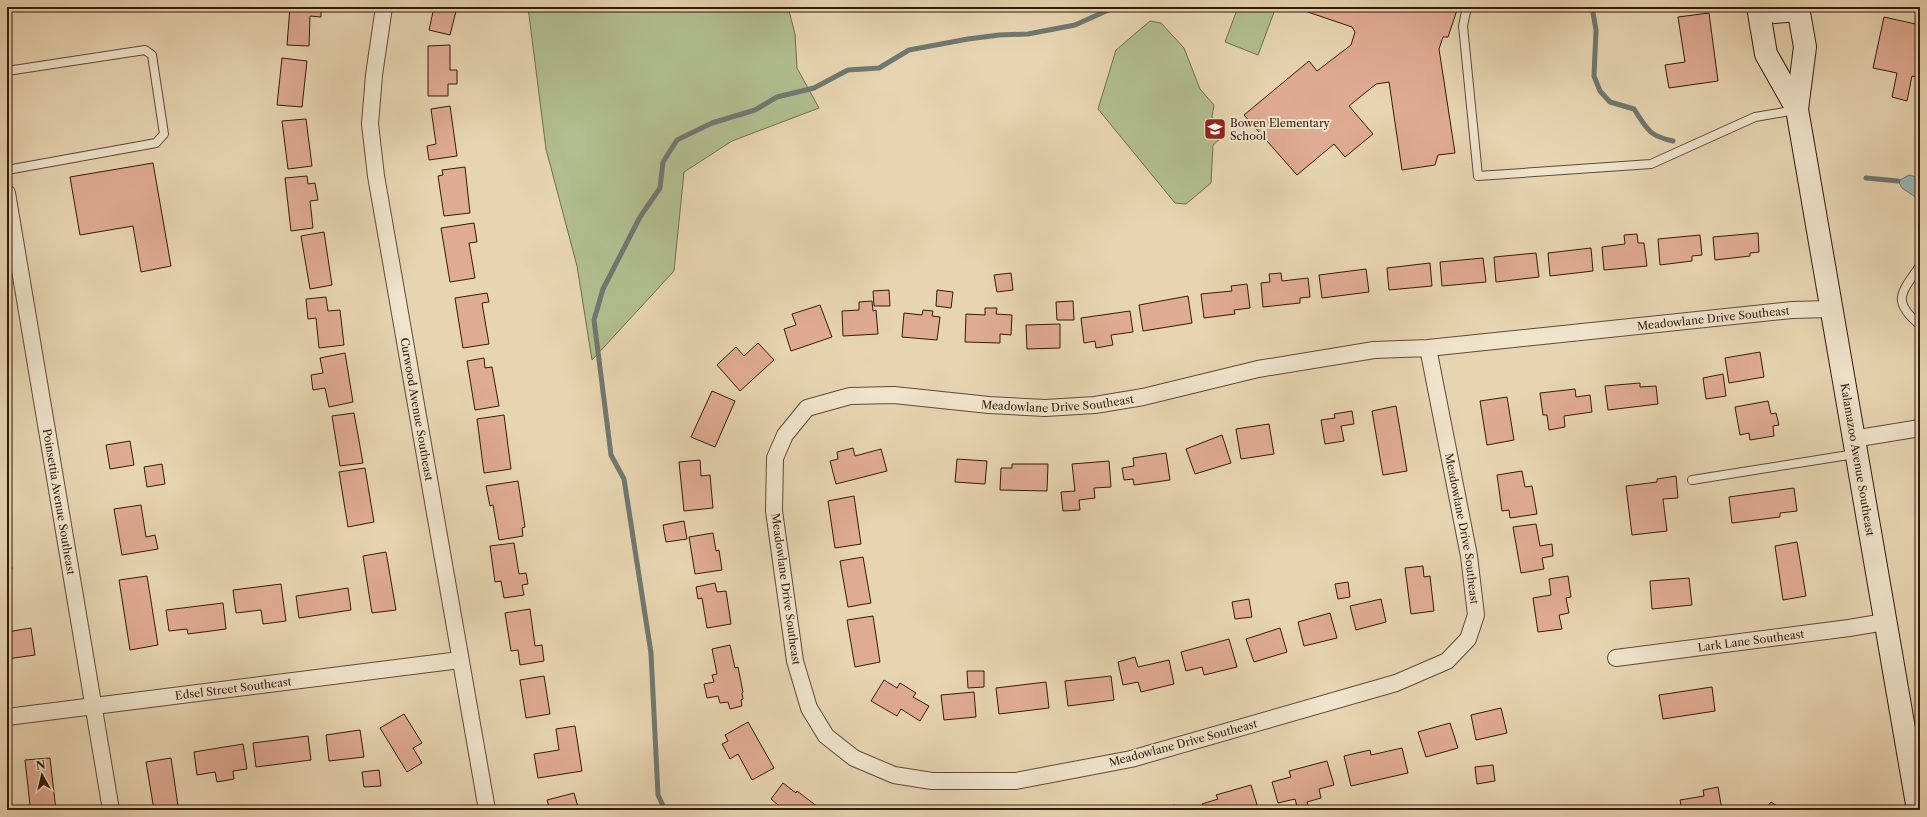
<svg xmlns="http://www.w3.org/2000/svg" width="1927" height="817" viewBox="0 0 1927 817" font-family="'Libre Caslon Text',serif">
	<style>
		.green { fill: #b1be8f; stroke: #736c4e }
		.water { fill: #98b8b3; stroke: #707870 }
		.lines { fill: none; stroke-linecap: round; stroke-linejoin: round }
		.stream { stroke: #707870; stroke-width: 5 }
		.building { fill: #e0ab93; stroke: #35190c }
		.lane-casing { stroke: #624835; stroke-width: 10 }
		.street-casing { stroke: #624835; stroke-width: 18 }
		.secondary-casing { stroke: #35190c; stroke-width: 24 }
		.lane { stroke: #efe4cc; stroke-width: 8 }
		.street { stroke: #efe4cc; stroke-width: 16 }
		.secondary { stroke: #efe4cc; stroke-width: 22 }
		.labels { text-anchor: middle; stroke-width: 4; stroke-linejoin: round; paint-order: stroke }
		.poi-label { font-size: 11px; fill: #35190c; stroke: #efe4cc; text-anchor: start }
		.street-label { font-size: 11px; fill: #35190c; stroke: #efe4cc }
	</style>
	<rect width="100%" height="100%" fill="#e7d5b1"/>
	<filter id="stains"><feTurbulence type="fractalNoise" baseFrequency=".005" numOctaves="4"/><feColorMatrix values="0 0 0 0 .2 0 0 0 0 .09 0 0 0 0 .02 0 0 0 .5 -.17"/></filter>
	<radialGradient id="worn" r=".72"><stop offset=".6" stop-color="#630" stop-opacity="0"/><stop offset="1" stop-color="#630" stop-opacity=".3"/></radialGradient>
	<!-- green -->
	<g class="green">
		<path d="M528 7H788L795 34 797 68 819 108 732 141 684 172 674 271 592 360 577 266 546 149Z"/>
		<path d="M1238 7H1276L1258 55 1225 42Z"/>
		<path d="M1150 21 1161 23 1184 48 1200 89 1214 105 1212 117 1223 130 1222 137 1213 145 1211 183 1186 204 1175 203 1098 109 1116 50Z"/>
	</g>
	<!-- water -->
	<path class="water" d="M1909 175 1920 178V200L1902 188 1898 181Z"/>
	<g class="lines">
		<!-- stream -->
		<g class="stream">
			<path d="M1592 7 1596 30 1594 76 1600 91 1610 102 1634 109C1647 129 1649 136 1673 141"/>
			<path d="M1866 178 1898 181"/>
			<path d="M665 810 658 795 651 653 624 479 611 455 594 320 603 289 640 217 660 188 663 162 677 140 712 123 755 110 777 97 814 88 848 70 879 68 909 50 968 39 999 35 1028 34 1075 25 1115 7"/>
		</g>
	</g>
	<!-- building -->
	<g class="building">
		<path d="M290 7H321V17L310 16 309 46 287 45Z"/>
		<path d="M434 7H457L450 35 429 30Z"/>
		<path d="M1296 7H1458L1448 37H1443L1439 49 1455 153 1438 155 1435 165 1402 170 1389 82 1376 84 1349 106 1373 134 1345 157 1334 144 1297 175 1244 115 1309 61 1317 71 1351 45 1355 32 1352 27 1296 8Z"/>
		<path d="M1709 13 1718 81 1669 88 1665 65 1685 62 1678 17Z"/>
		<path d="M1884 17 1920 25V78L1912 76 1907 101 1892 97 1897 73 1873 68Z"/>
		<path d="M450 45V70H457V84H448V96H428V46Z"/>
		<path d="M282 58 307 61 302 107 277 105Z"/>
		<path d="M450 106 457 156 429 160 427 146 436 144 431 109Z"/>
		<path d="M306 119 312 166 288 169 282 121Z"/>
		<path d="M153 163 171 266 141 272 133 226 80 235 70 177Z"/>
		<path d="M465 167 470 213 444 216 438 176 443 175 442 170Z"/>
		<path d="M307 176 308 184 315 183 318 200 310 201 313 228 291 231 285 178Z"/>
		<path d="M474 223 477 242 469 243 475 278 450 282 441 228Z"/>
		<path d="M324 232 332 285 310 289 301 236Z"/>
		<path d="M1758 233 1759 252 1750 253V256L1715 260 1713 237Z"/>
		<path d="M1637 234 1638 243H1644L1647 266 1604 270 1602 247 1625 244 1624 235Z"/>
		<path d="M1700 235 1702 255 1692 256V261L1660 265 1658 239Z"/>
		<path d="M1591 248 1593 271 1550 276 1548 253Z"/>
		<path d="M1536 253 1539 277 1496 282 1494 257Z"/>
		<path d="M1483 258 1486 282 1442 286 1440 262Z"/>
		<path d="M1430 263 1432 286 1389 290 1387 268Z"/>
		<path d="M1366 269 1369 292 1322 298 1319 275Z"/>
		<path d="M1011 273 1013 290 997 292 994 275Z"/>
		<path d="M1281 273 1282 281 1308 278 1310 297 1300 298V303L1263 307 1261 283 1270 282 1269 274Z"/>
		<path d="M1247 284 1250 308 1234 310 1235 314 1204 318 1201 294 1232 291 1231 286Z"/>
		<path d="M889 290 890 306H874L873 291Z"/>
		<path d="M937 290 953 292 951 308 936 306Z"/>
		<path d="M487 293 489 302 482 303 489 344 463 348 455 298Z"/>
		<path d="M1188 296 1192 323 1143 331 1139 305Z"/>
		<path d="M326 297 328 311 340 310 344 345 319 348 316 318 308 319 306 299Z"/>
		<path d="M872 301 873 311 876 310 878 334 843 336 842 311 859 310V302Z"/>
		<path d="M1073 301 1074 320H1057L1056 302Z"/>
		<path d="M820 305 832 337 791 351 784 329 796 325 792 314Z"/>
		<path d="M985 308H997L996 314 1012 315 1011 335 1000 334V343L965 342 966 314 985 315Z"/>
		<path d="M923 310 933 311 932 316 940 317 937 340 902 337 904 313 922 315Z"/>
		<path d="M1130 311 1133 332 1111 335 1113 345 1096 348 1095 341 1084 343 1081 318Z"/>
		<path d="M1060 324V348L1027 349 1026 325Z"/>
		<path d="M758 343 774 360 740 391 717 365 736 347 744 356Z"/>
		<path d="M1760 352 1764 377 1729 383 1725 358Z"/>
		<path d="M345 353 353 402 329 407 325 388 313 390 311 375 323 373 320 358Z"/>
		<path d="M484 358 485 368 492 367 499 406 475 410 467 361Z"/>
		<path d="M1723 374 1726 396 1706 399 1703 378Z"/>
		<path d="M1640 383V387L1656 386 1658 404 1608 410 1605 386Z"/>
		<path d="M1575 389 1576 397 1590 395 1592 412 1564 416 1565 427 1549 430 1547 415H1543L1540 393Z"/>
		<path d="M712 391 735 401 715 447 691 437Z"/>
		<path d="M1507 397 1514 440 1487 445 1480 401Z"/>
		<path d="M1768 401 1771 414 1776 413 1779 425 1773 426 1774 436 1750 440 1749 433 1740 435 1735 407Z"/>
		<path d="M1396 406 1407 471 1383 475 1372 411Z"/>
		<path d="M1352 411 1354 424 1341 426 1344 441 1325 444 1321 420 1335 418 1334 414Z"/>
		<path d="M354 413 363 463 340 466 332 416Z"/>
		<path d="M504 415 511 469 484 473 477 419Z"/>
		<path d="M1269 424 1274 454 1241 459 1236 429Z"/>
		<path d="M1222 435 1231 463 1195 474 1186 449Z"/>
		<path d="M130 441 134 465 110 469 106 445Z"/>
		<path d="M853 448 855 456 881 449 887 471 836 484 830 461 838 459 837 452Z"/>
		<path d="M1166 453 1170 480 1134 485 1133 479 1124 480 1122 468 1134 466 1133 458Z"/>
		<path d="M957 459 987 461 985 484 955 482Z"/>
		<path d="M700 460 701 476 710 475 713 508 684 511 679 462Z"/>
		<path d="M1109 461 1111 487 1094 488 1095 498 1079 500 1080 510 1063 511 1061 492 1075 491 1072 464Z"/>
		<path d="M162 464 165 484 147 487 144 467Z"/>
		<path d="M1012 464H1048L1047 491 1000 490 1001 468H1012Z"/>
		<path d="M365 468 374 522 348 527 339 472Z"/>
		<path d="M1522 471 1525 487 1532 486 1537 514 1510 518 1509 510 1502 511 1497 475Z"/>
		<path d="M1676 476 1678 498 1663 499 1667 531 1632 535 1626 486 1657 482V479Z"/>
		<path d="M518 481 525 527 522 528 523 536 499 540 493 505 490 506 486 486Z"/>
		<path d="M1794 488 1797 511 1780 513V517L1732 523 1729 497Z"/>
		<path d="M854 496 861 544 835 548 828 501Z"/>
		<path d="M141 505 146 537 155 535 158 549 122 555 114 509Z"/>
		<path d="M684 521 687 539 666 542 663 525Z"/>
		<path d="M1536 524 1540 546 1552 544 1553 556 1542 558 1544 569 1521 573 1513 527Z"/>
		<path d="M713 533 716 551 719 550 722 570 695 574 689 537Z"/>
		<path d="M7 540 12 569 7 570Z"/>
		<path d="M1797 542 1806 596 1783 600 1775 546Z"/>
		<path d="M514 543 519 574 526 573 528 584 522 585 524 595 504 598 501 581 495 582 490 546Z"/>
		<path d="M386 552 396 610 372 613 363 556Z"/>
		<path d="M863 557 871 603 848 607 840 561Z"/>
		<path d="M1423 566 1424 577 1430 576 1434 611 1411 614 1405 568Z"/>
		<path d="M147 576 158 645 130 650 119 580Z"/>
		<path d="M1568 576 1571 597 1566 598 1569 613 1559 615 1562 629 1538 632 1533 598 1551 595 1549 579Z"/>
		<path d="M1689 578 1692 605 1652 609 1650 581Z"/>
		<path d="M1348 582 1350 597 1338 599 1335 584Z"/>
		<path d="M715 583 717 592 726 591 731 624 707 628 702 598 698 599 696 587Z"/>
		<path d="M281 584 286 621 263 624 261 610 236 613 233 590Z"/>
		<path d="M348 588 351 610 299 618 296 596Z"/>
		<path d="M1249 599 1252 617 1235 619 1232 602Z"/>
		<path d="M1381 599 1386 622 1356 630 1350 606Z"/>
		<path d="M223 603 226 629 188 634 187 629 169 631 166 610Z"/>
		<path d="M530 609 535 646 542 645 544 661 520 665 518 650 511 651 505 613Z"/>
		<path d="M1330 613 1337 638 1304 646 1298 622Z"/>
		<path d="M873 616 880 662 855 667 847 620Z"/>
		<path d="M31 628 35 655 7 659V632Z"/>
		<path d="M1280 628 1287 652 1254 662 1246 639Z"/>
		<path d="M1229 639 1237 667 1204 675 1202 667 1186 671 1181 652Z"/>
		<path d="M730 645 735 668 738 667 743 692 742 693 743 699 741 700 742 706 730 709 728 702 720 703 718 696 707 698 704 684 714 682 712 675 717 674 712 649Z"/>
		<path d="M1135 657 1138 667 1169 660 1174 684 1141 692 1138 682 1123 685 1118 662Z"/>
		<path d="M967 671H984V687L968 688Z"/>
		<path d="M544 676 550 714 526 718 520 680Z"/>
		<path d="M1111 676 1114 700 1068 706 1065 681Z"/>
		<path d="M884 680 897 688 900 683 916 693 913 697 929 706 920 721 901 709 897 716 871 701Z"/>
		<path d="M1046 682 1049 708 999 714 996 688Z"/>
		<path d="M1712 687 1715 711 1663 719 1659 695Z"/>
		<path d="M974 692 976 717 944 720 941 695Z"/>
		<path d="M1501 708 1507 733 1476 740 1471 715Z"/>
		<path d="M404 714 422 743 413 748 422 763 407 772 380 728Z"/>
		<path d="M748 722 774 768 752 780 738 754 730 759 722 744 728 741 725 735Z"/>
		<path d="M1450 723 1458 748 1426 757 1418 732Z"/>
		<path d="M575 726 582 771 538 778 534 754 559 750 556 729Z"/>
		<path d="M360 730 364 757 329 761 326 735Z"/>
		<path d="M308 736 311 760 256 767 253 743Z"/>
		<path d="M243 744 247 769 233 771 234 779 217 782 215 772 197 775 194 752Z"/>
		<path d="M1402 748 1408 773 1351 786 1344 756 1370 750 1371 755Z"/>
		<path d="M50 758 56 810H20L19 806 30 805 25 760Z"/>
		<path d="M171 758 178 806 154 810 146 762Z"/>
		<path d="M1327 761 1334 785 1319 789 1321 798 1307 802 1309 810H1298L1295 799 1278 803 1272 782 1291 777 1289 771Z"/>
		<path d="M1493 765 1495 781 1477 784 1475 767Z"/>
		<path d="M379 770 381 786 364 787 362 772Z"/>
		<path d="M783 783 796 793 797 791 818 807 815 810H784L771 799Z"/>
		<path d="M1251 785 1258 808 1250 810H1204L1202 804 1218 799 1216 795Z"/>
		<path d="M1718 787 1722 810H1682L1680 800 1704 796 1703 790Z"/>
		<path d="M574 793 579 810H550L547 800Z"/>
		<path d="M1771 802 1783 810H1765Z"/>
		<path d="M1175 805 1176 808 1184 806 1185 810H1155Z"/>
	</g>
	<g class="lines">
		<!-- lane casing -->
		<g class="lane-casing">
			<g id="lane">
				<path d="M1467 7 1463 26 1478 176 1651 164 1755 117 1796 110"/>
				<path d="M7 71 145 50 152 55 164 134 156 143 7 170"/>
				<path d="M1920 266C1901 293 1891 301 1920 325"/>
				<path d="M1692 480 1855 454"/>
			</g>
		</g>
		<!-- street casing -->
		<g class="street-casing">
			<g id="street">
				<path id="s1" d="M384 7 374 75 370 124 376 176 487 810"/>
				<path id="s2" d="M7 193 111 810"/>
				<path id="s3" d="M1428 348 1469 556 1476 615 1468 639 1447 661 1396 683 1131 759 1016 781H932L894 775 854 758 826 736 809 708 795 661 774 511 775 458 785 435 807 408 850 396 894 395 989 405 1045 408 1095 405 1143 397 1258 369 1374 350 1428 348 1792 310 1832 309"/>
				<path d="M1853 439 1920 428"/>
				<path id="s4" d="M1616 658 1849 628 1885 622"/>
				<path id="s5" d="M7 717 460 660"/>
			</g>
		</g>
		<!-- secondary casing -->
		<g class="secondary-casing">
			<g id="secondary">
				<path d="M1758 7 1766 54 1797 109"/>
				<path d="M1769 7 1775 12 1798 10"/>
				<path id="s6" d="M1798 7 1805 47 1797 109 1918 810"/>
			</g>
		</g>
		<!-- lane -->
		<use href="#lane" class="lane"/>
		<!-- street -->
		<use href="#street" class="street"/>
		<!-- secondary -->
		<use href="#secondary" class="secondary"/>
	</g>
	<!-- icons -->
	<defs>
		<g id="school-square" transform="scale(1.15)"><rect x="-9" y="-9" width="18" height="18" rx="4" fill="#8f2418" stroke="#efe4cc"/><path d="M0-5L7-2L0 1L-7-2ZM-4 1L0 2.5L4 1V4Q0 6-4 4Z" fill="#fff"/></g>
	</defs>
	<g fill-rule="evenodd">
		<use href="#school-square" x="1215" y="129"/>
	</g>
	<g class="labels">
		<!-- poi labels -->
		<g class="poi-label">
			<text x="1230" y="127">Bowen Elementary<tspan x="1230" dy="13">School</tspan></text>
		</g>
		<!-- street labels -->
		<g class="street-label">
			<text dy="4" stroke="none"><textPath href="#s3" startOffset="2239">Meadowlane Drive Southeast</textPath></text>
			<text dy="4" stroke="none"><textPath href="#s3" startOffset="1576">Meadowlane Drive Southeast</textPath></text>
			<text dy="4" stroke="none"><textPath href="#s1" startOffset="407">Curwood Avenue Southeast</textPath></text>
			<text dy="4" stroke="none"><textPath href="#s6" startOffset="459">Kalamazoo Avenue Southeast</textPath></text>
			<text dy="4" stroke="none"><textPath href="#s2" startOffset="313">Poinsettia Avenue Southeast</textPath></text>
			<text dy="4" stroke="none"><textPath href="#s3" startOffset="184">Meadowlane Drive Southeast</textPath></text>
			<text transform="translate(786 589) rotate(82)" y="4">Meadowlane Drive Southeast</text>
			<text dy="4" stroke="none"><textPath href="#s4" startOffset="136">Lark Lane Southeast</textPath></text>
			<text dy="4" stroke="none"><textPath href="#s5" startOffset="228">Edsel Street Southeast</textPath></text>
			<text transform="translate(1183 743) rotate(-15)" y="4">Meadowlane Drive Southeast</text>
		</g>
	</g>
	<!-- margin -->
	<rect width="1927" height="817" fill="none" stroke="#e7d5b1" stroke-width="24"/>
	<rect x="8" y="8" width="1911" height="801" fill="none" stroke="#35190c" stroke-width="2"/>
	<rect x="12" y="12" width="1903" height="793" fill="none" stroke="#35190c"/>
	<!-- north arrow -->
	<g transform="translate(42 775) rotate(352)" stroke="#efe4cc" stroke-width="3" paint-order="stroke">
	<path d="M0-3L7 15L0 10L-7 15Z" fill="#35190c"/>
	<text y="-6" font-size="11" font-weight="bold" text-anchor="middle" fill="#35190c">N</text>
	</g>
	<rect width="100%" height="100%" filter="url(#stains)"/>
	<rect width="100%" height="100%" fill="url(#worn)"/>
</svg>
